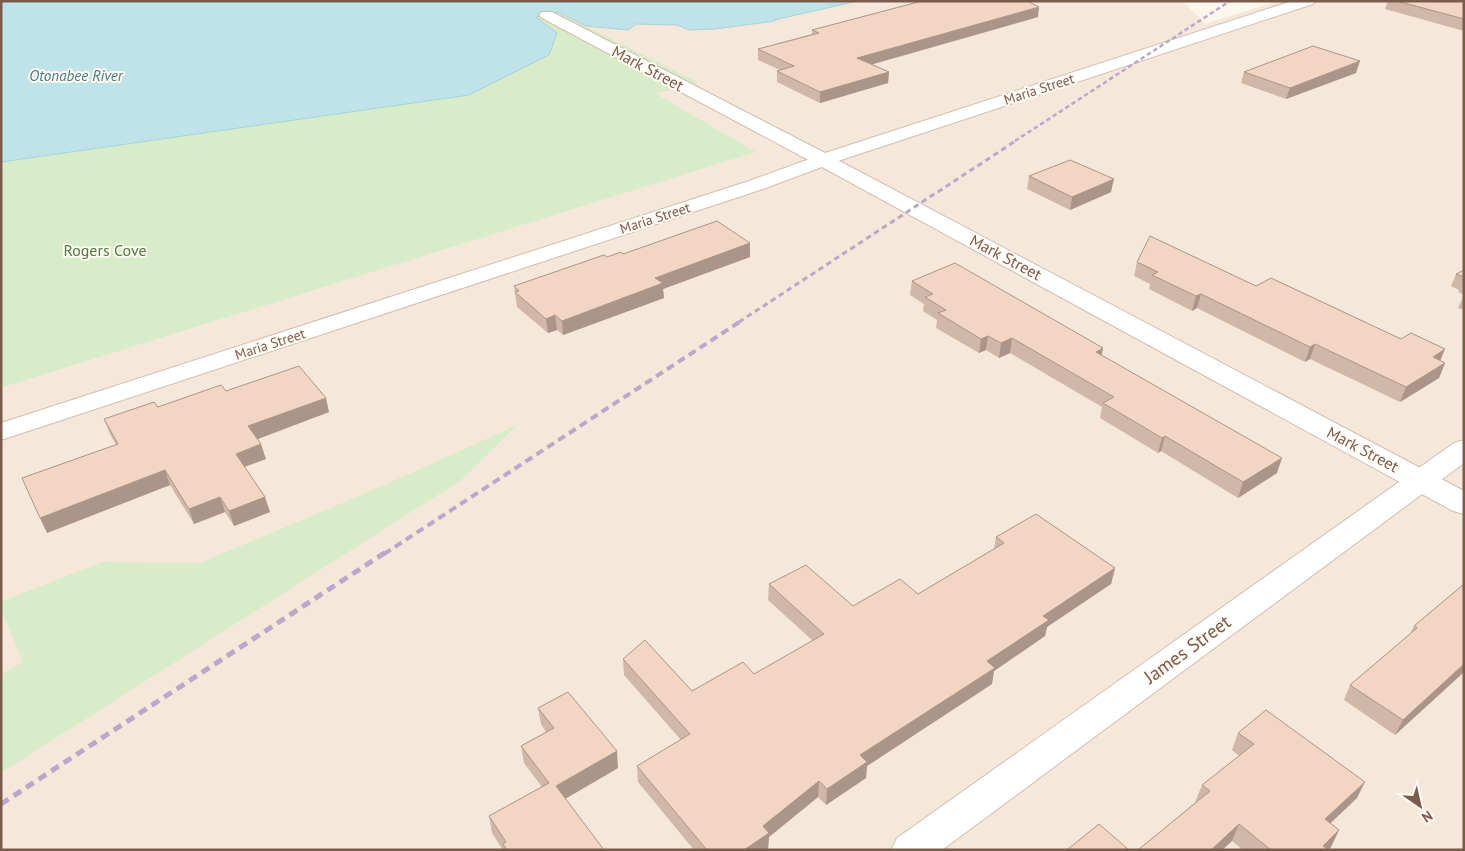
<svg xmlns="http://www.w3.org/2000/svg" width="1465" height="851" viewBox="0 0 1465 851" font-family="'PT Sans',sans-serif">
	<style>
		.residential { fill: #f5e8da }
		.green { fill: #d8ecc9 }
		.water { fill: #bfe3e8; stroke: #a5d3da }
		.lines { fill: none; stroke-linecap: round; stroke-linejoin: round }
		.minor-casing { stroke: #d1beb0; stroke-width: 2 }
		.tertiary-casing { stroke: #d1beb0; stroke-width: 2 }
		.minor { fill: #fff; fill-rule: evenodd }
		.tertiary { fill: #fff; fill-rule: evenodd }
		.rail-far3 { stroke: #b9a8c9; stroke-width: 2.5; stroke-dasharray: 4.5 3; stroke-linecap: butt }
		.rail-far2 { stroke: #b9a8c9; stroke-width: 3; stroke-dasharray: 5.5 4; stroke-linecap: butt }
		.rail-far1 { stroke: #b9a8c9; stroke-width: 4; stroke-dasharray: 8 5; stroke-linecap: butt }
		.rail { stroke: #b9a8c9; stroke-width: 5; stroke-dasharray: 9 6; stroke-linecap: butt }
		.wall { fill: #d1b7a8 }
		.shaded-wall { fill: #aa9588 }
		.building { fill: #f3d5c3; stroke: #aa9588 }
		.labels { text-anchor: middle; stroke-width: 4; stroke-linejoin: round; paint-order: stroke }
		.far-street-label { font-size: 14px; fill: #7a5c4d; stroke: #fffaf3 }
		.far-water-label { font-size: 15px; font-style: italic; fill: #437c86; stroke: #fffaf3 }
		.street-label { font-size: 16px; fill: #7a5c4d; stroke: #fffaf3 }
		.park-label { font-size: 16px; fill: #537a41; stroke: #fffaf3 }
		.near-street-label { font-size: 19px; fill: #7a5c4d; stroke: #fffaf3 }
	</style>
	<rect width="100%" height="100%" fill="#fdf6ec"/>
	<!-- residential -->
	<path class="residential" d="M858 1H1183L1205 24 1278 1H1464V850H1V388L755 152 655 94 698 83 586 26 628 30 636 24 677 25 689 30 715 29 774 21V20Z"/>
	<!-- green -->
	<g class="green">
		<path d="M558 12 699 83 656 94 756 152 1 388V162L469 95 536 17Z"/>
		<path d="M517 425 460 481 1 773V675L23 662 1 609V602L102 562 200 563 380 487Z"/>
	</g>
	<!-- water -->
	<path class="water" d="M1 1H858L774 20 775 21 715 29 689 30 677 25 636 24 628 30 586 26 558 12 536 17 557 33 549 55 469 95 1 162Z"/>
	<g class="lines">
		<!-- minor casing -->
		<g class="minor-casing">
			<g id="minor">
				<path d="M1292 1H1315L1313 4 823 166 816 164 542 18 539 15 542 12H552L825 153Z"/>
				<path d="M1464 440V463L942 850H891L897 838 1454 443Z"/>
			</g>
		</g>
		<!-- tertiary casing -->
		<g class="tertiary-casing">
			<path id="tertiary" d="M823 154 830 156 1464 491V514L1453 511 822 167 763 189 1 440V423L749 181Z"/>
		</g>
		<!-- minor -->
		<use href="#minor" class="minor"/>
		<!-- tertiary -->
		<use href="#tertiary" class="tertiary"/>
		<!-- rail-far3 -->
		<path class="rail-far3" d="M1015 141 1230 1"/>
		<!-- rail-far2 -->
		<path class="rail-far2" d="M739 322 1017 140"/>
		<!-- rail-far1 -->
		<path class="rail-far1" d="M384 554 741 321"/>
		<!-- rail -->
		<path class="rail" d="M1 804 386 552"/>
	</g>
	<!-- wall -->
	<g class="wall">
		<path d="M1388 1H1464V31L1385 9Z"/>
		<path d="M1038 17 872 64 889 72 888 83 820 103 777 82V71L780 70 758 60V49L812 34V30Z"/>
		<path d="M1244 72 1356 73 1286 99 1241 83Z"/>
		<path d="M1029 176 1111 192 1070 210 1027 189Z"/>
		<path d="M750 243V257L663 289 664 298 563 335 557 330 548 333 517 307 514 286 607 257 623 254Z"/>
		<path d="M1137 262 1256 286 1445 363 1439 378 1400 402 1310 359 1305 362 1197 308 1192 311 1149 289 1150 284 1134 276Z"/>
		<path d="M1456 274 1464 277V310L1458 308 1464 295 1458 292 1459 290 1451 286Z"/>
		<path d="M912 281 1103 348 1102 355 1277 473 1238 498 1161 451 1158 453 1100 418 1102 407 1010 353 999 358 986 350 979 353 936 328 937 320 923 311 924 304 910 295Z"/>
		<path d="M226 391 329 412 257 439 266 459 245 467 270 512 234 526 225 512 194 524 170 485 47 533 116 445 110 434 104 419Z"/>
		<path d="M996 537 1115 568 1111 584 1047 627 1045 636 994 671 992 684 867 766 866 778 826 805 818 797 769 837 768 849 767 850H694L638 782 637 766 681 740 624 675 623 659 692 691 754 674 813 641 768 600 769 584 853 606 918 594 994 549Z"/>
		<path d="M1464 584V672L1395 735 1344 700 1350 685 1410 634 1414 626Z"/>
		<path d="M538 708 618 768 565 799 604 850H503L492 833 489 816 542 787 524 763 521 746 546 732 541 724Z"/>
		<path d="M1238 733 1357 798 1330 823 1339 830 1329 850H1243L1232 841 1222 850H1138L1196 802H1195L1202 785 1239 756 1232 750Z"/>
	</g>
	<!-- shaded-wall -->
	<g class="shaded-wall">
		<path d="M1039 7 1038 17 856 69 857 58Z"/>
		<path d="M1360 61 1356 73 1286 99 1290 88Z"/>
		<path d="M889 72 888 83 820 103V92Z"/>
		<path d="M1114 179 1111 192 1070 210 1072 197Z"/>
		<path d="M750 243V257L663 289 664 298 563 335 562 321 655 278Z"/>
		<path d="M1201 294 1197 308 1192 311 1196 296Z"/>
		<path d="M555 315 557 330 548 333 546 319Z"/>
		<path d="M988 336 986 350 979 353 981 339Z"/>
		<path d="M1012 338 1010 353 999 358 1001 343Z"/>
		<path d="M1315 344 1310 359 1305 362 1310 347Z"/>
		<path d="M1103 348 1100 362 1096 352Z"/>
		<path d="M1445 349 1439 364 1433 357Z"/>
		<path d="M1445 363 1439 378 1400 402 1406 387Z"/>
		<path d="M326 398 329 412 253 441 248 426Z"/>
		<path d="M1165 436 1161 451 1158 453 1162 438Z"/>
		<path d="M261 444 266 459 241 468 236 454Z"/>
		<path d="M1282 458 1277 473 1238 498 1243 482Z"/>
		<path d="M165 470 170 485 47 533 40 518Z"/>
		<path d="M220 497 225 512 194 524 189 509Z"/>
		<path d="M265 497 270 512 234 526 229 511Z"/>
		<path d="M1115 568 1111 584 1047 627 1045 636 994 671 992 684 867 766 866 778 826 805 827 789 860 755 987 661 1043 616Z"/>
		<path d="M1464 664V672L1395 735 1403 720Z"/>
		<path d="M617 751 618 768 558 803 556 786Z"/>
		<path d="M819 781 818 797 769 837 768 849 767 850H744L763 826Z"/>
		<path d="M1365 782 1357 798 1317 836 1325 819Z"/>
		<path d="M1239 824 1232 841 1222 850H1211Z"/>
		<path d="M1339 830 1331 847 1328 850 1323 846Z"/>
	</g>
	<!-- building -->
	<g class="building">
		<path d="M922 1H1027L1039 7 857 58 889 72 820 92 777 71 794 66 758 49 819 33 812 30Z"/>
		<path d="M1397 1H1464V19Z"/>
		<path d="M1313 46 1360 61 1290 88 1244 72Z"/>
		<path d="M1070 160 1114 179 1072 197 1029 176Z"/>
		<path d="M717 221 750 243 655 278 663 283 562 321 555 315 546 319 515 292 519 291 514 286 604 255 607 257 621 252 623 254Z"/>
		<path d="M1150 236 1256 286 1271 278 1401 339 1411 333 1445 349 1433 357 1445 363 1406 387 1315 344 1310 347 1201 294 1196 296 1152 275 1158 272 1137 262Z"/>
		<path d="M955 263 1103 348 1096 352 1282 458 1243 482 1165 436 1162 438 1103 403 1114 397 1012 338 1001 343 988 336 981 339 938 313 946 310 925 297 933 294 912 281Z"/>
		<path d="M1464 270V277L1456 274Z"/>
		<path d="M299 366 326 398 248 426 261 444 236 454 265 497 229 511 220 497 189 509 165 470 40 518 22 478 118 444 104 419 154 402 158 407 221 385 226 391Z"/>
		<path d="M1036 514 1115 568 1043 616 1049 620 987 661 995 668 860 755 867 762 827 789 819 781 763 826 769 833 744 850H707L637 766 690 734 623 659 645 640 692 691 743 662 754 674 824 634 769 584 806 565 853 606 900 579 918 594 1004 543 996 537Z"/>
		<path d="M1464 584V664L1403 720 1350 685 1417 628 1414 626Z"/>
		<path d="M568 692 617 751 556 786 604 850H507L503 844 506 842 489 816 549 783 521 746 554 728 538 708Z"/>
		<path d="M1266 710 1365 782 1325 819 1339 830 1323 846 1329 850H1271L1239 824 1211 850H1138L1210 791 1202 785 1254 744 1238 733Z"/>
		<path d="M1099 824 1129 850H1069L1068 849Z"/>
	</g>
	<g class="labels">
		<!-- far-street labels -->
		<g class="far-street-label">
			<text transform="translate(1039 89) rotate(-18)" y="5">Maria Street</text>
			<text transform="translate(655 218) rotate(-18)" y="5">Maria Street</text>
			<text transform="translate(270 344) rotate(-18)" y="5">Maria Street</text>
		</g>
		<!-- far-water labels -->
		<g class="far-water-label">
			<text x="76" y="81">Otonabee River</text>
		</g>
		<!-- street labels -->
		<g class="street-label">
			<text transform="translate(648 68) rotate(28)" y="6">Mark Street</text>
			<text transform="translate(1006 257) rotate(28)" y="6">Mark Street</text>
			<text transform="translate(1363 449) rotate(28)" y="6">Mark Street</text>
		</g>
		<!-- park labels -->
		<g class="park-label">
			<text x="105" y="256">Rogers Cove</text>
		</g>
		<!-- near-street labels -->
		<g class="near-street-label">
			<text transform="translate(1187 649) rotate(-36)" y="7">James Street</text>
		</g>
	</g>
	<!-- border -->
	<rect width="1465" height="851" fill="none" stroke="#7a5c4d" stroke-width="5"/>
	<!-- north arrow -->
	<g transform="translate(1420 806) rotate(146)" stroke="#fffaf3" stroke-width="4" paint-order="stroke">
	<path d="M0-4L9 19L0 12L-9 19Z" fill="#7a5c4d"/>
	<text y="-8" font-size="14" font-weight="bold" text-anchor="middle" fill="#7a5c4d">N</text>
	</g>
</svg>
